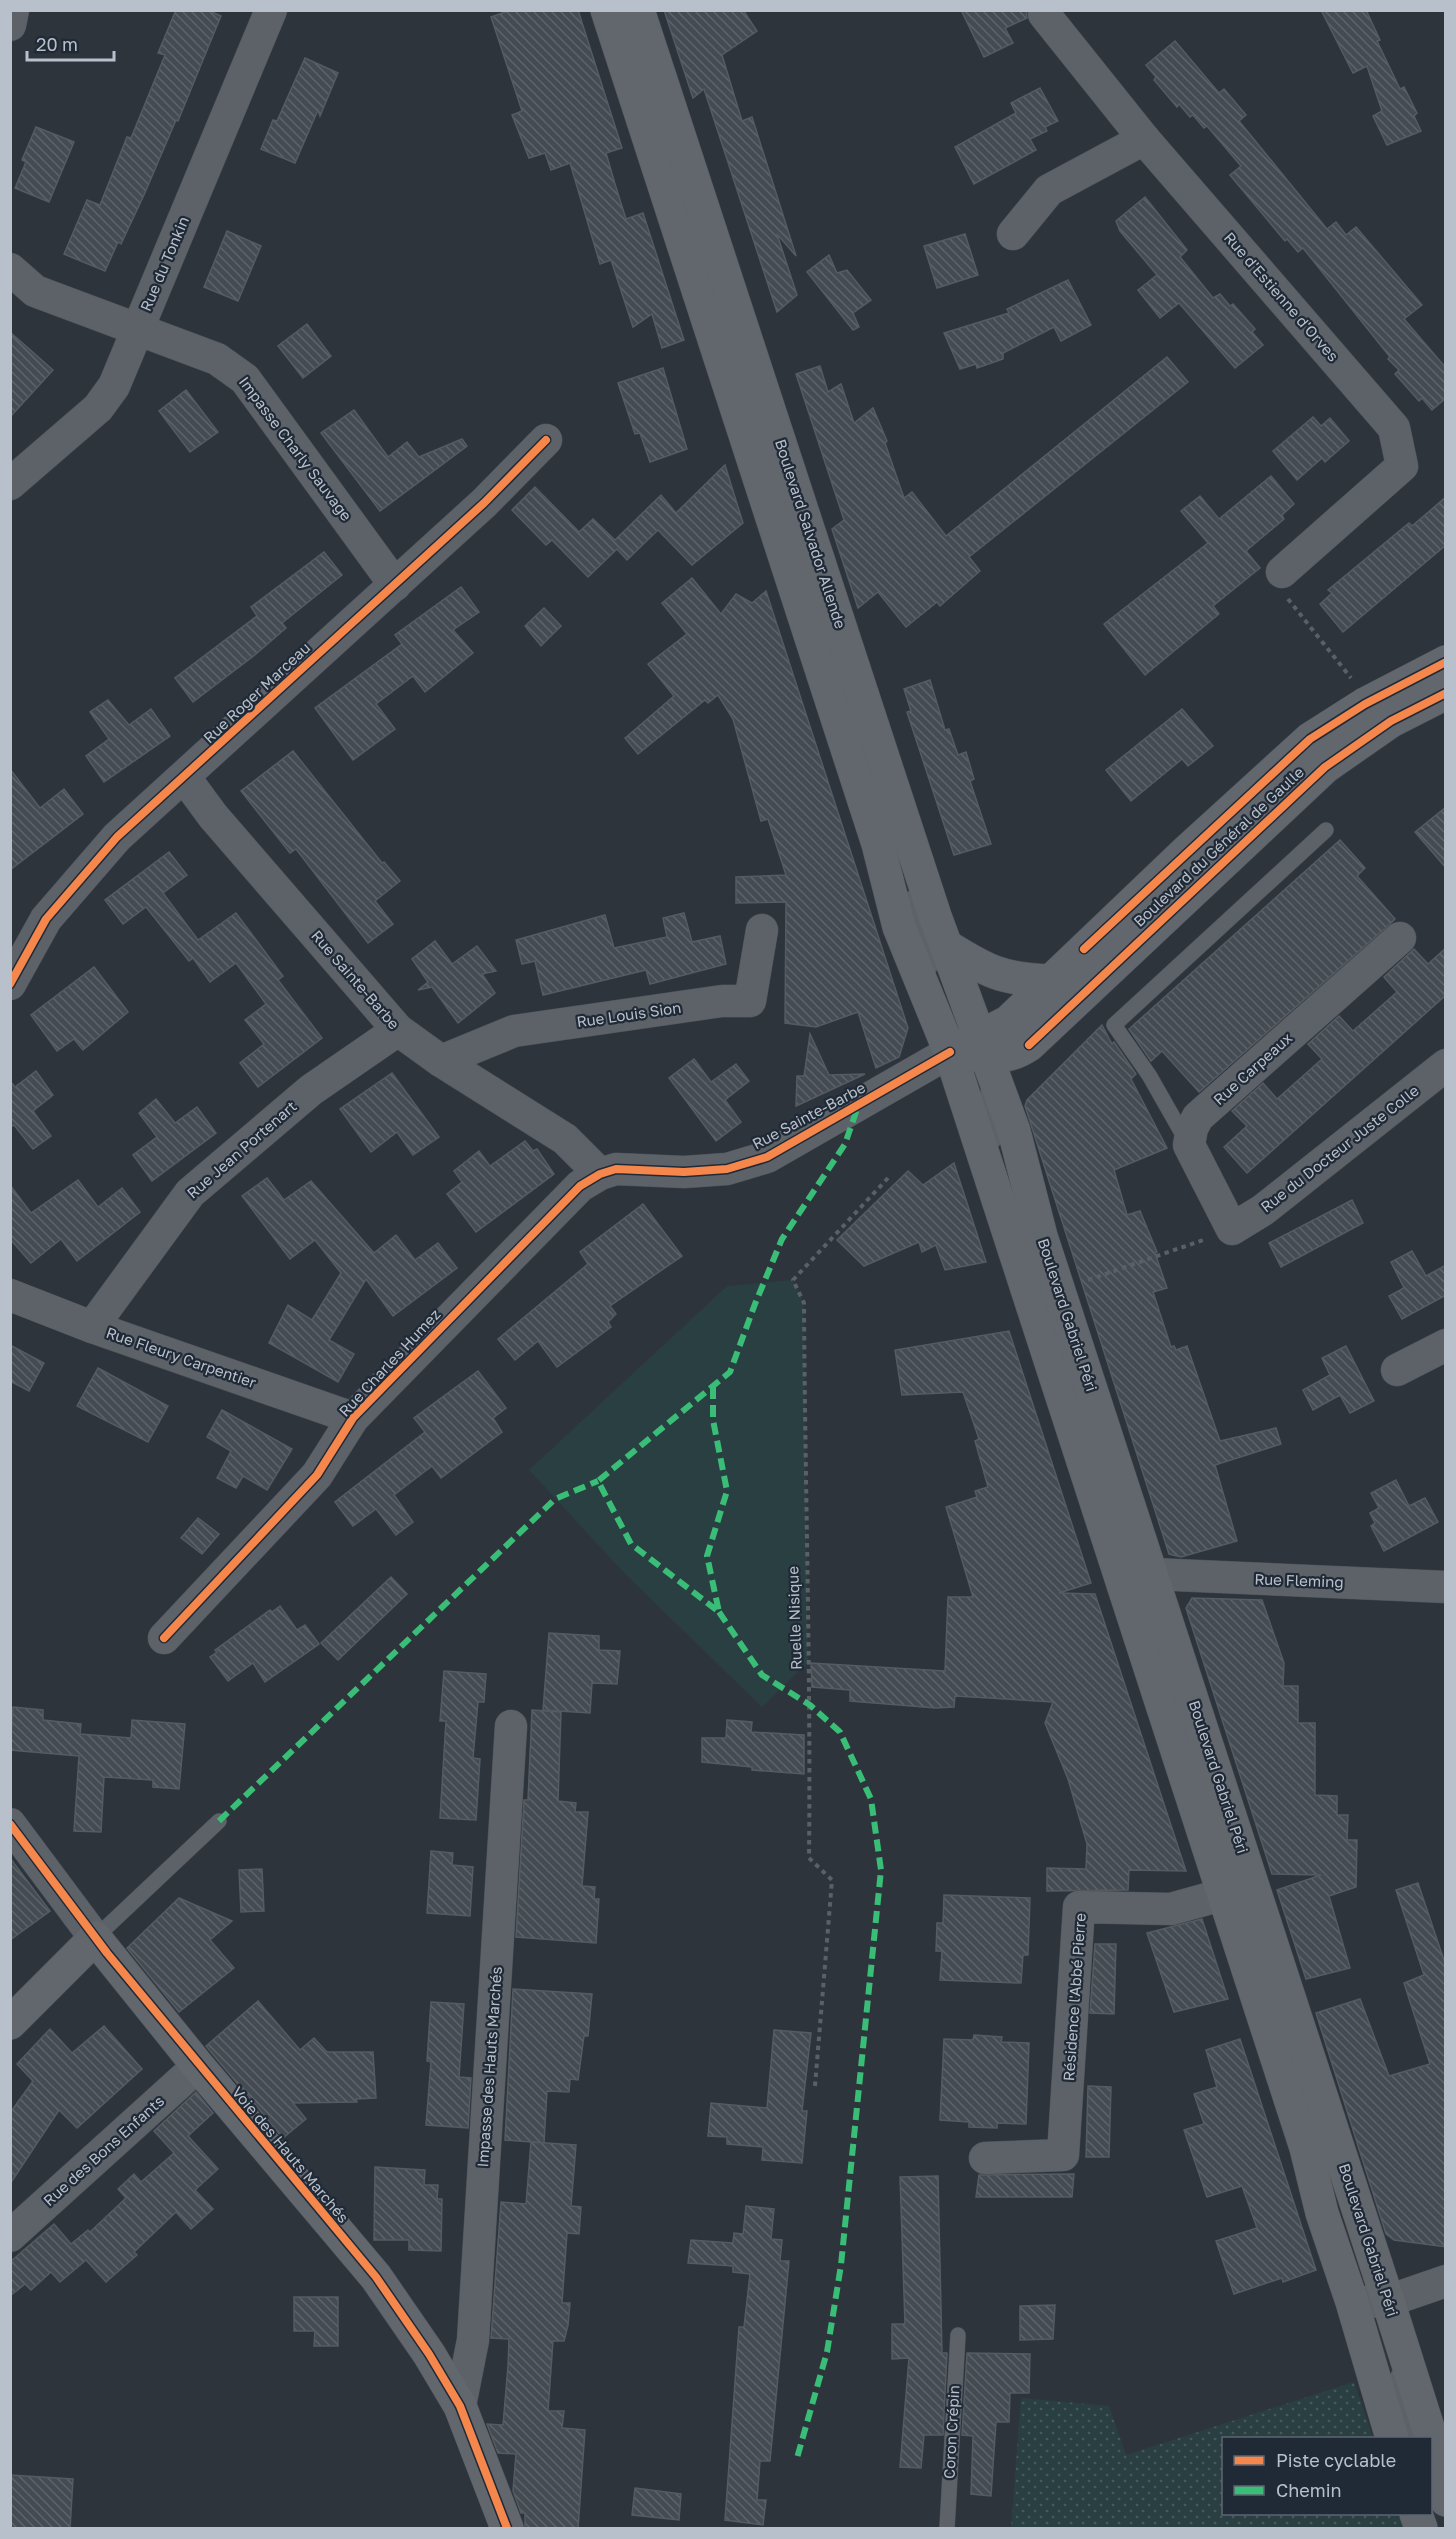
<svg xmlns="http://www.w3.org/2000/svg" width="1456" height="2539" viewBox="0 0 1456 2539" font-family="'Golos Text',sans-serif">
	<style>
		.green { fill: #2a3f42 }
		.park { fill: url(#park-dots) }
		.building { fill: url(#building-back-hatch); stroke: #555b63; stroke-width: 1.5 }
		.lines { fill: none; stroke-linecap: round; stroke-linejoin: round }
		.lane-casing { stroke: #4b5056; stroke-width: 16 }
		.street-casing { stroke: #4b5056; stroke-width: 33 }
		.secondary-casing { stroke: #4b5056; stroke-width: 34 }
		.path { stroke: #5a6166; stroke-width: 4; stroke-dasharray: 4.5 4.5; stroke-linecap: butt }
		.lane { stroke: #5d6269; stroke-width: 15 }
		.street { stroke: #5d6269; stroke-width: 32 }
		.secondary { stroke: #62666d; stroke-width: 33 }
		.quiet { stroke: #3abd76; stroke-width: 6; stroke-dasharray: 12 6; stroke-linecap: butt }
		.cycleway-casing { stroke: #202a37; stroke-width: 11 }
		.cycleway { stroke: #f5874c; stroke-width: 8 }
		.labels { text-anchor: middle; stroke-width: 4.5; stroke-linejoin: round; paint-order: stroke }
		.street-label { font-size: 15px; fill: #b8c0cb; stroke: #202a37 }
	</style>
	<defs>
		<pattern id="park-dots" width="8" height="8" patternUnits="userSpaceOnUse" patternTransform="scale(1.5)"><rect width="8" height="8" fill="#2a3f42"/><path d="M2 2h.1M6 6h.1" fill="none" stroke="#47595c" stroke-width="1.8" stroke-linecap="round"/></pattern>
		<pattern id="building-back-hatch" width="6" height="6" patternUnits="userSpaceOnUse" patternTransform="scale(1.5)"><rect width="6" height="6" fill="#454b52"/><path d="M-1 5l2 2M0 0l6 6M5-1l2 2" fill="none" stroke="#5e636a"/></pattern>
	</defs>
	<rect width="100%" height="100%" fill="#2d343c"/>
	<!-- green -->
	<path class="green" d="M793 1280 804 1303 808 1662 762 1707 626 1575 529 1470 727 1286Z"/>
	<!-- park -->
	<path class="park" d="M1354 2382 1373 2438H1224V2514H1398L1403 2528H1011L1021 2398 1109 2406 1126 2455Z"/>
	<!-- building -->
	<g class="building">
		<path d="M176 10H207L221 16 178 121 176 120 144 195 121 244 118 242 105 271 64 254 87 200 100 205 127 137 131 138 165 55 158 53Z"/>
		<path d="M511 10H578L622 148 606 153 615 184 626 219 643 213 684 340 662 348 652 314 633 327 611 260 600 264 570 163 551 170 545 153 529 158 512 115 522 111 491 17Z"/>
		<path d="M664 10H743L757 31 722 55 742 121 752 117 796 256 777 234 797 295 777 312 704 89 693 98Z"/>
		<path d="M961 10H1026L1027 18 1005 28 1013 43 984 57Z"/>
		<path d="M1321 10H1366L1380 40 1377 41 1400 89 1404 87 1417 113 1414 116 1421 131 1387 145 1373 116 1382 111 1367 66 1353 73Z"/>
		<path d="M1175 41 1219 93 1224 89 1246 115 1239 121 1327 229 1336 222 1346 235 1356 227 1422 305 1404 319 1446 368V398L1432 410 1422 398 1419 401 1395 374 1399 370 1388 359 1390 357 1303 248 1298 252 1287 239 1285 241 1230 175 1241 166 1207 126 1204 128 1193 115 1190 117 1179 104 1177 107 1154 80 1156 77 1146 65Z"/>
		<path d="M305 58 338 73 320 116 318 110 295 163 261 149 273 120 277 121Z"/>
		<path d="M1040 88 1058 121 1045 127 1047 131 1030 139 1036 150 974 184 955 147 1016 113 1011 103Z"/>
		<path d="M36 127 74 142 49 202 15 188 26 162 22 160Z"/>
		<path d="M1145 197 1187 250 1180 257 1213 298 1220 294 1230 306 1233 304 1255 329 1252 332 1263 345 1235 368 1179 303 1160 318 1138 290 1157 275 1120 231 1116 221Z"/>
		<path d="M227 231 261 246 238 301 204 287Z"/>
		<path d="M965 234 978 275 937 288 924 246Z"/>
		<path d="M829 255 837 273 847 270 871 300 853 313 859 327 853 330 807 272Z"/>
		<path d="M1068 280 1091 325 1061 341 1054 327 1003 353V359L977 368 976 364 960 369 944 333 1009 313 1007 309Z"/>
		<path d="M307 324 331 356 303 378 278 346Z"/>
		<path d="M10 332 53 370 10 417Z"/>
		<path d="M1167 357 1188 382 969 557 980 571 940 606 937 602 906 627 878 592 858 608 832 529 844 520 796 374 820 366 828 392 841 384 854 423 873 408 887 441 885 443 904 498 912 492 946 536Z"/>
		<path d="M663 368 687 449 650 462 640 433 635 434 618 383Z"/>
		<path d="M186 390 218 432 190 452 159 411Z"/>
		<path d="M354 410 388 457 407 442 419 457 462 439 467 446 380 511 321 433Z"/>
		<path d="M1313 417 1321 426 1330 418 1349 441 1325 462 1322 458 1297 480 1273 451Z"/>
		<path d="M725 465 743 523 692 565 658 530 627 560 617 549 588 577 552 540 546 545 512 510 535 487 579 532 593 519 615 540 661 495 676 513Z"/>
		<path d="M1271 476 1294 504 1282 515 1284 519 1246 551 1260 568 1213 606 1219 614 1145 675 1104 624 1208 543 1181 511 1200 496 1219 519Z"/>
		<path d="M1446 497V545L1343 632 1320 604 1332 593 1328 590 1409 523 1412 526Z"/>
		<path d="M324 552 342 575 282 623 286 628 256 654 193 702 175 678 257 616 251 607Z"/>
		<path d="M692 578 721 614 736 594 752 603 766 591 908 1028 899 1057 876 1068 858 1012 816 1027 785 1023 786 902 736 903V877L786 875 768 819 761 821 733 719 718 695 708 703 705 700 638 754 625 738 674 696 648 664 687 634 662 603Z"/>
		<path d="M461 587 479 612 453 630 473 653 425 692 413 676 376 704 395 729 353 760 315 708 402 644 395 635Z"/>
		<path d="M544 608 561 626 541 646 525 626Z"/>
		<path d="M930 680 945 730 949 729 958 755 966 752 974 779 970 781 991 844 954 855 907 712 911 711 904 689Z"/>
		<path d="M108 700 129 725 151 709 170 736 104 782 86 756 109 739 90 712Z"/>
		<path d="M1182 709 1213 746 1188 766 1182 759 1131 801 1106 770Z"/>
		<path d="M293 751 382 863 384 862 400 881 375 901 393 924 368 943 296 849 290 853 241 791Z"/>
		<path d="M10 769 40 808 64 789 83 814 10 870Z"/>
		<path d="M1446 807V868L1415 832Z"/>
		<path d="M1340 840 1365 868 1357 876 1395 919 1391 923 1199 1092 1162 1051 1151 1061 1129 1029Z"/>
		<path d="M169 852 187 875 163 893 198 940 236 913 283 976 278 980 322 1038 258 1087 240 1063 264 1044 245 1020 266 1004 236 963 210 982 193 958 189 961 146 907 123 924 105 900Z"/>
		<path d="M684 913 692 942 720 936 726 964 650 984 646 970 543 995 535 961 522 964 516 940 605 915 614 948 667 937 663 918Z"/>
		<path d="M435 941 452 964 477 946 496 971 482 974 495 993 458 1023 432 987 418 990 428 982 412 959Z"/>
		<path d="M1446 948V995L1247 1173 1224 1147 1247 1126 1232 1111 1263 1083 1277 1099 1322 1059 1308 1044 1339 1016 1353 1031 1397 992 1384 977 1414 949 1428 964Z"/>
		<path d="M94 967 128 1012 83 1050 74 1039 57 1051 31 1015Z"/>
		<path d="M1102 1025 1112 1044 1114 1042 1136 1074 1131 1079 1167 1148 1114 1170 1127 1215 1140 1211 1157 1252 1155 1253 1167 1288 1153 1292 1171 1347 1174 1346 1176 1350 1187 1346 1220 1441 1276 1428 1281 1444 1215 1465 1237 1541 1181 1557 1169 1554 1025 1106 1027 1100Z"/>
		<path d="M810 1034 829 1075 865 1074 796 1106 797 1076H804Z"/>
		<path d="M694 1059 711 1082 736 1064 749 1081 725 1100 741 1122 716 1141 669 1078Z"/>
		<path d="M36 1071 53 1095 33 1111 51 1136 33 1149 14 1125 10 1127V1081L15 1087Z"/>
		<path d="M392 1073 439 1137 413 1155 397 1132 371 1152 340 1109Z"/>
		<path d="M156 1099 175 1123 197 1107 216 1133 152 1181 133 1155 157 1137 139 1113Z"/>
		<path d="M525 1141 533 1151 537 1149 554 1174 476 1232 447 1194 462 1182 454 1171 479 1151 490 1166Z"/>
		<path d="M954 1163 986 1262 945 1270 936 1245 922 1252 919 1242 864 1266 837 1240 908 1171 923 1185Z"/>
		<path d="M267 1178 284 1200 311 1181 374 1253 396 1235 415 1260 438 1243 457 1268 393 1316 366 1279 329 1340 354 1354 338 1382 269 1343 288 1305 312 1320 341 1273 315 1240 290 1259 242 1196Z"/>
		<path d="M78 1180 98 1207 122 1188 140 1212 77 1261 61 1239 31 1263 10 1239V1185L31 1213Z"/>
		<path d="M1352 1200 1363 1223 1281 1267 1269 1243Z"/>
		<path d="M643 1204 682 1256 610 1306 616 1314 608 1322 611 1327 557 1367 538 1341 515 1360 498 1339 588 1264 580 1252Z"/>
		<path d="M1412 1251 1426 1276 1446 1265V1295L1402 1319 1389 1296 1404 1288 1391 1262Z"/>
		<path d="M1009 1331 1091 1583 1059 1593 1095 1594 1186 1871 1129 1870 1128 1890 1047 1891V1868L1086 1869 1087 1844 1068 1779 1045 1723 1053 1702 955 1696 954 1707 936 1708 850 1701V1690L812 1687 811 1663 945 1671 948 1597H973L946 1507 977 1497 975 1491 988 1487 975 1441 979 1439 963 1392 902 1395 895 1350Z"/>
		<path d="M10 1345 44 1363 29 1391 10 1381Z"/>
		<path d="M1346 1346 1374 1401 1350 1413 1340 1395 1313 1410 1303 1390 1330 1375 1322 1358Z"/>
		<path d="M98 1368 168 1406 148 1442 77 1406Z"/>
		<path d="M478 1371 506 1408 493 1418 502 1432 441 1478 432 1466 394 1495 413 1522 396 1535 376 1509 353 1526 335 1502 425 1432 414 1418Z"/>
		<path d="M222 1410 292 1449 267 1490 243 1476 236 1488 217 1478 231 1451 207 1437Z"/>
		<path d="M1396 1480 1409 1506 1425 1498 1438 1522 1384 1551 1371 1526 1375 1523 1370 1513 1379 1508 1371 1493Z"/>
		<path d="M198 1518 219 1534 202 1554 181 1538Z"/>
		<path d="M391 1577 407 1594 338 1660 321 1643Z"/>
		<path d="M1192 1598 1262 1600 1284 1663 1283 1686H1298V1723H1315V1795L1337 1796V1815H1348L1347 1840H1357L1356 1887 1329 1896 1350 1968 1306 1979 1277 1890 1321 1875 1272 1874 1186 1608Z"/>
		<path d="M280 1606 297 1630 305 1625 319 1644 265 1682 253 1663 228 1681 210 1657 217 1652 215 1650 270 1610 272 1612Z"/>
		<path d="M549 1633 599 1636V1650L620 1651 617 1684 592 1683 590 1713 543 1710Z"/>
		<path d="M444 1671 486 1674 484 1702H478L473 1758 480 1759 476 1820 440 1818 446 1721H440Z"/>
		<path d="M13 1707 43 1710V1720L81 1724 80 1734 131 1738 132 1720 185 1724 179 1789 153 1787V1780L104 1777 101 1832 74 1831 79 1756 10 1750Z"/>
		<path d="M532 1710 561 1712 558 1801 576 1803 575 1812H588L582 1886 595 1887 594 1899H599L596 1943 516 1937 524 1800H528Z"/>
		<path d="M727 1720 752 1722 751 1732 804 1735V1774L752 1770V1767L702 1762V1738H726Z"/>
		<path d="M431 1851 453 1853 452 1865 473 1867 470 1916 427 1913Z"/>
		<path d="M10 1858 50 1911 10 1940Z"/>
		<path d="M262 1869 264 1911 241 1912 239 1870Z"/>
		<path d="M1418 1883 1446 1966V2247L1394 2240 1386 2234 1316 2013 1360 1999 1389 2076 1430 2064 1404 1983 1424 1975 1396 1890Z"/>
		<path d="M944 1895 1030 1898 1028 1955H1023L1021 1983 940 1980 942 1951H936L937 1923H943Z"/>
		<path d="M179 1898 232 1921 210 1940 234 1968 179 2012 127 1948Z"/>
		<path d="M1202 1919 1228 1999 1174 2012 1147 1933Z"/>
		<path d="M1095 1944H1116L1114 2014 1090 2013Z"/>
		<path d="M513 1989 592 1994 588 2036H584L578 2080 570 2079 569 2092 547 2091 544 2143 505 2140Z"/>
		<path d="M258 2001 300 2050 314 2038 327 2052H373L376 2098 356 2099 357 2102 293 2103 306 2119 283 2138 206 2046Z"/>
		<path d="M431 2002 464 2004 459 2077 471 2078 468 2128 426 2125 431 2062 427 2061Z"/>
		<path d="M104 2026 142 2069 77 2128 59 2110 10 2184V2113L33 2081 17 2064 50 2029 72 2053Z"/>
		<path d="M774 2030 811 2033 802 2111H807L802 2163 762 2160 763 2147 727 2144V2137L708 2136 711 2103 767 2108Z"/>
		<path d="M974 2035 1002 2037 1001 2042 1029 2043 1026 2124 997 2123V2128L969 2127V2122L940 2120 944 2039 973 2040Z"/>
		<path d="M1240 2039 1316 2270 1283 2282 1282 2278 1234 2294 1216 2241 1257 2228 1242 2186 1207 2197 1184 2130 1204 2124 1194 2094 1217 2087 1206 2050Z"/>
		<path d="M1088 2086 1111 2087 1109 2157H1086Z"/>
		<path d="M196 2092 213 2113 188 2136 218 2169 195 2190 213 2209 191 2229 176 2212 134 2252 137 2255 106 2282 86 2260 60 2282 51 2272 31 2290 25 2284 10 2296V2262L54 2224 71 2244 88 2230 90 2232 126 2198 118 2189 134 2174 141 2182 174 2153 154 2131Z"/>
		<path d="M531 2142 576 2145 571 2206 581 2207 579 2234 567 2233 562 2303H570L568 2325 564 2341H553L548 2411H564L562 2428 585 2430 578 2529H525V2513H521L513 2491 516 2454 498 2453 487 2424 503 2425 508 2366 509 2339 491 2338 501 2202 526 2204Z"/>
		<path d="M375 2167 425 2170 424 2185H438L437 2199H442L441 2251 409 2250V2240H374Z"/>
		<path d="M1074 2174 1072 2197H976L979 2175Z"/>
		<path d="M938 2176 942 2353H947L943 2435H924L921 2468 900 2467 909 2358 892 2359V2324H905L900 2177Z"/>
		<path d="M746 2206 774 2209 771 2239 782 2240 780 2261H789L770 2461H760L757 2500H766L763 2525 725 2520 739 2327H744L750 2274 733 2272V2266L688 2263 691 2240 733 2243 734 2233 743 2234Z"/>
		<path d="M294 2297H338V2346H314L315 2331H294Z"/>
		<path d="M1055 2305 1053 2339 1020 2340V2306Z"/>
		<path d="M967 2353 1030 2354 1029 2393H1010L1009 2422H996L991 2496 971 2494 973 2436 962 2435Z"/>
		<path d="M10 2475 73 2479 70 2529H10Z"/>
		<path d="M635 2488 681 2494 679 2520 632 2515Z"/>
	</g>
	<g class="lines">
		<!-- lane casing -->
		<g class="lane-casing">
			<g id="lane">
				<path d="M912 898 930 967"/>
				<path d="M988 1092 990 1129 994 1140"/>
				<path d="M1186 1140 1149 1075 1114 1025 1326 830"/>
				<path d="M95 1938 219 1821"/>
				<path d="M1398 2376 1408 2438"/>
				<path d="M947 2528 958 2335"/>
			</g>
		</g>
		<!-- street casing -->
		<g class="street-casing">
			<g id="street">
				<path d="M1044 10V14L1144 139 1394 428 1402 466 1282 572"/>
				<path d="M10 25 13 10"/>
				<path d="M1013 234 1049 190 1144 139"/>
				<path d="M10 269 35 291 217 359 245 379 395 585"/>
				<path d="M10 484 98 408 114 386 271 10"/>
				<path d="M185 778 213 816 398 1030 441 1061 565 1139 600 1174"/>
				<path d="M1400 938 1198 1117 1192 1128 1189 1145 1232 1229 1263 1210 1446 1065"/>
				<path d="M10 984 46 919 117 837 484 503 546 440"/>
				<path d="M441 1061 514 1031 722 1001H750L762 930"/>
				<path d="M10 1295 92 1327 353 1418"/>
				<path d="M92 1327 190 1193 311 1090 398 1030"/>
				<path d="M1397 1370 1446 1345"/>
				<path d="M1152 1574 1446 1587"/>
				<path d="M164 1638 317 1475 353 1418 580 1186 600 1174 616 1169 684 1172 727 1169 767 1157 950 1052"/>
				<path d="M10 1824 95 1938"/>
				<path d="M985 2158 1063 2155 1079 1907 1171 1909 1225 1894"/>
				<path d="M10 2236 198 2066"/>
				<path d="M1363 2302 1388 2301 1446 2281"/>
				<path d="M460 2406 473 2340 511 1726"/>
			</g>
		</g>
		<!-- secondary casing -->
		<g class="secondary-casing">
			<g id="secondary">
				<path d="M607 10 878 844 899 927 950 1052 1306 2148 1322 2213 1352 2302 1392 2438"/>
				<path d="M638 10 935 916 1014 1131 1041 1236 1388 2301 1437 2456 1446 2500"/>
				<path d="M948 947C988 972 1002 979 1050 981"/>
				<path d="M959 1047 1008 1022 1187 851 1310 739 1365 704 1446 662"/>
				<path d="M964 1054C989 1057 1007 1060 1029 1045L1325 767 1391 721 1446 693"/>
				<path d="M10 2023 95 1938 198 2066 376 2277 429 2354 460 2406 507 2528"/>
				<path d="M1416 2514 1421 2528"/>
			</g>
		</g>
		<!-- path -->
		<g class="path">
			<path d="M1288 599 1351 678"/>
			<path d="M1088 1280 1206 1239"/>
			<path d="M815 2086 832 1880 809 1858C811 1673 805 1488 804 1303L793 1280 888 1178"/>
		</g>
		<!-- lane -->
		<use href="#lane" class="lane"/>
		<!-- street -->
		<use href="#street" class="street"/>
		<!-- secondary -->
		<use href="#secondary" class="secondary"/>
		<!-- quiet -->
		<g class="quiet">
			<path d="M713 1387V1420L727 1491 707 1556 719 1612 631 1544 598 1481 730 1372 755 1304 782 1239 845 1144 858 1106"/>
			<path d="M719 1612 762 1675 810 1705 840 1732 871 1799 881 1870 841 2265 827 2352 797 2458"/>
			<path d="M219 1821 555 1499 598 1481"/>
		</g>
		<!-- cycleway casing -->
		<g class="cycleway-casing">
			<g id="cycleway">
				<path d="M1084 949 1310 739 1365 704 1446 662"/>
				<path d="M10 984 46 919 117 837 484 503 546 440"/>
				<path d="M1029 1045 1325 767 1391 721 1446 693"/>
				<path d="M164 1638 317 1475 353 1418 580 1186 600 1174 616 1169 684 1172 727 1169 767 1157 950 1052"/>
				<path d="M10 1824 107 1953 376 2277 429 2354 460 2406 507 2528"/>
			</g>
		</g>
		<!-- cycleway -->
		<use href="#cycleway" class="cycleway"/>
	</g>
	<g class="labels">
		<!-- street labels -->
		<g class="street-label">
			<text transform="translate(165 264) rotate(-67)" y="5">Rue du Tonkin</text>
			<text transform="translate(1281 297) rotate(49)" y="5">Rue d'Estienne d'Orves</text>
			<text transform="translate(295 449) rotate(53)" y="5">Impasse Charly Sauvage</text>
			<text transform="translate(810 534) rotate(72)" y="5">Boulevard Salvador Allende</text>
			<text transform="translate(257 693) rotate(-43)" y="5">Rue Roger Marceau</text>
			<text transform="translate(1219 847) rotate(-43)" y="5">Boulevard du Général de Gaulle</text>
			<text transform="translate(355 980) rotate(49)" y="5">Rue Sainte-Barbe</text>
			<text transform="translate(629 1015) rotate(-8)" y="5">Rue Louis Sion</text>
			<text transform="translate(1253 1069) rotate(-42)" y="5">Rue Carpeaux</text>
			<text transform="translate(809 1116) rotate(-28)" y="5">Rue Sainte-Barbe</text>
			<text transform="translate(1340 1149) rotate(-38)" y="5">Rue du Docteur Juste Colle</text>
			<text transform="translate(242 1150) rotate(-41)" y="5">Rue Jean Portenart</text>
			<text transform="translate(1067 1315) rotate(72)" y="5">Boulevard Gabriel Péri</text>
			<text transform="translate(181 1358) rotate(19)" y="5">Rue Fleury Carpentier</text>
			<text transform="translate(390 1363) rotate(-47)" y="5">Rue Charles Humez</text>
			<text transform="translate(1299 1581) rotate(2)" y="5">Rue Fleming</text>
			<text transform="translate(795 1618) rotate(-92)" y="5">Ruelle Nisique</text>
			<text transform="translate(1218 1777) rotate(72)" y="5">Boulevard Gabriel Péri</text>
			<text transform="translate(1075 1997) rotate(-86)" y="5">Résidence l'Abbé Pierre</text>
			<text transform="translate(490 2067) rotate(-86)" y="5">Impasse des Hauts Marchés</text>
			<text transform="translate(104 2151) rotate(-42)" y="5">Rue des Bons Enfants</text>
			<text transform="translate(290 2155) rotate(50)" y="5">Voie des Hauts Marchés</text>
			<text transform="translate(1368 2240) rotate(72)" y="5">Boulevard Gabriel Péri</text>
			<text transform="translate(952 2432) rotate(-87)" y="5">Coron Crépin</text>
		</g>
	</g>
	<!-- border -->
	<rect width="1456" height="2539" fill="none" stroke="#b8c0cb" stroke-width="24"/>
	<!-- legend -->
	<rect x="1222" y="2437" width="210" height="78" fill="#202a37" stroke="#5d6672" stroke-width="1.5"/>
	<rect x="1234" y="2456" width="30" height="9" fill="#f5874c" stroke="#5d6672" stroke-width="1.5"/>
	<text x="1276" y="2467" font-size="18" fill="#b8c0cb">Piste cyclable</text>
	<rect x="1234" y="2486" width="30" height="9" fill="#3abd76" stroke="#5d6672" stroke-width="1.5"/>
	<text x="1276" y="2497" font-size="18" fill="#b8c0cb">Chemin</text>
	<!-- scale -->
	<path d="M27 51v9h87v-9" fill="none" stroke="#b8c0cb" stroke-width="3"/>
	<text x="36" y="51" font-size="18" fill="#b8c0cb" stroke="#202a37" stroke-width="4.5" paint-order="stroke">20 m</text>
</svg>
